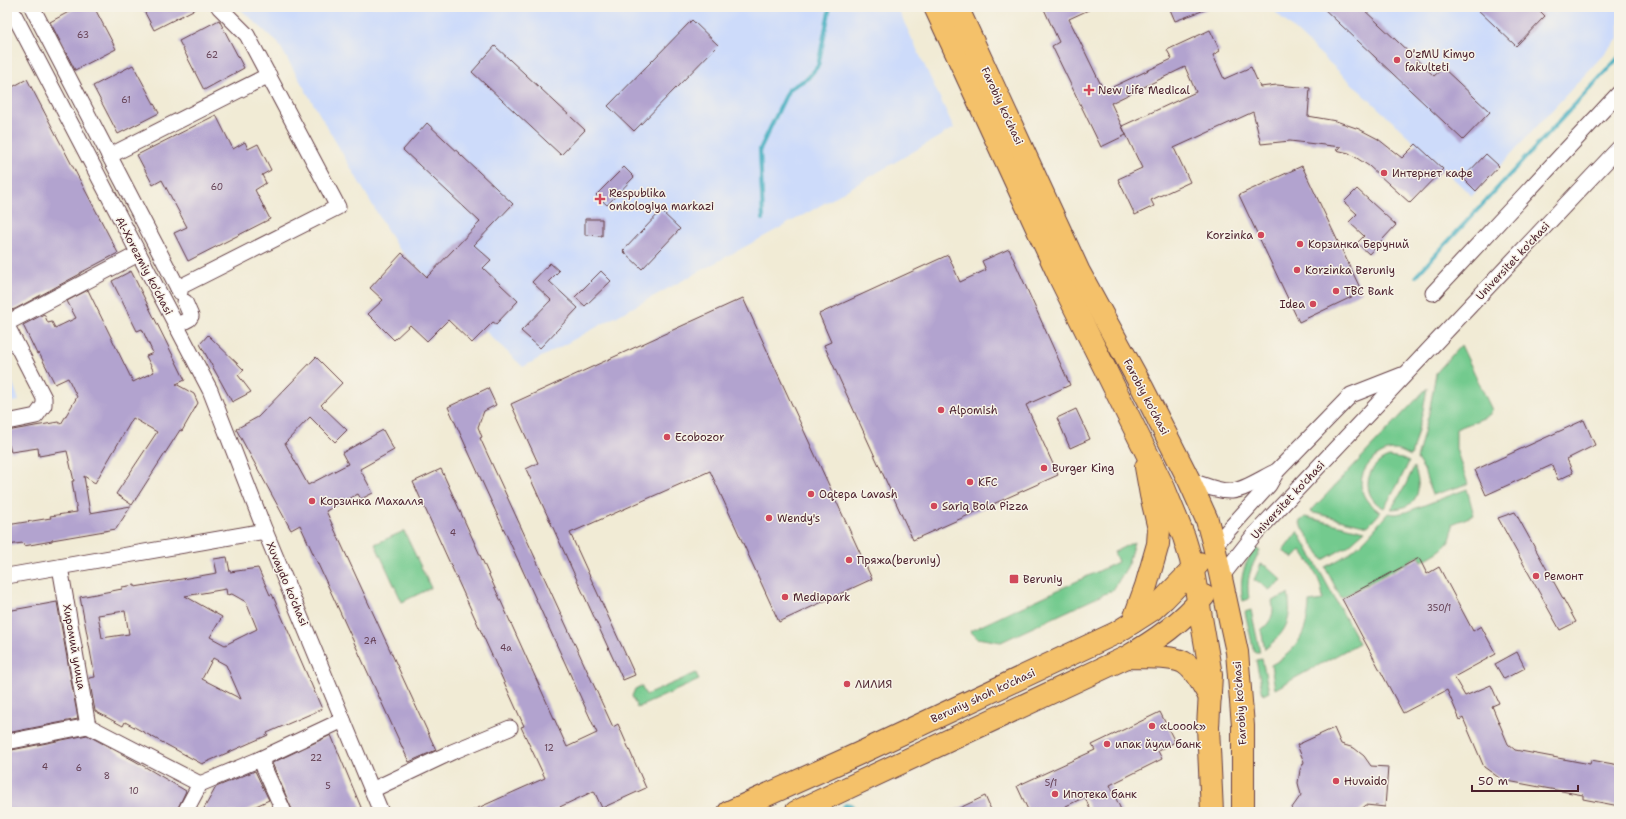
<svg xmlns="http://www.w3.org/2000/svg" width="1626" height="819" viewBox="0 0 1626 819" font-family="'Shantell Sans',sans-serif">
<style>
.built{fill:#cddbfa}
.green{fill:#73ca8e;stroke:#5e745c}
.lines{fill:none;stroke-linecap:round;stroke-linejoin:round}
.stream{stroke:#40adbf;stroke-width:4}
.canal{stroke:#40adbf;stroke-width:15}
.building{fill:#b2a3cf;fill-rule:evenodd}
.street-casing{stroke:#633e44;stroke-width:17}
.primary-casing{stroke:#633e44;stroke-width:24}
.street{stroke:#fff;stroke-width:15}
.primary{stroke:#f4c16a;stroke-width:22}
.poi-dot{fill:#d1495b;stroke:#f7f3e8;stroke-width:1.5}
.labels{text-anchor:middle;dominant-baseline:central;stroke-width:3;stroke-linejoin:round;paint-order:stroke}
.number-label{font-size:9px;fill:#644054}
.poi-label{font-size:11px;fill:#4a1f2b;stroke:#f7f3e8;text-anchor:start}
.street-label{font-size:11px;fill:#4a1f2b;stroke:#f7f3e8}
</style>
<rect width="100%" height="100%" fill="#f7f3e8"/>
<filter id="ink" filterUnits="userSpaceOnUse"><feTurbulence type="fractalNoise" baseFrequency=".025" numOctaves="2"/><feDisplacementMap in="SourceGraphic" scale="8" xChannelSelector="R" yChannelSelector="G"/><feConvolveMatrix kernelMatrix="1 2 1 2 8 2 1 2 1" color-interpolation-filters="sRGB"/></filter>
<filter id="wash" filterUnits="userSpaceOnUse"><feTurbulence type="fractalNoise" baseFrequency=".012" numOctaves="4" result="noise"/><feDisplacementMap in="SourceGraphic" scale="16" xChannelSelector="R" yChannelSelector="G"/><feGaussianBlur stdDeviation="0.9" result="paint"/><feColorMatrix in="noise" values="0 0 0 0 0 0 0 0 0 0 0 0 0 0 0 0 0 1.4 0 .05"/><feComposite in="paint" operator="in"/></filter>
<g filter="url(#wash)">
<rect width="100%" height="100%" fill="#f1ebd5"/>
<!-- built -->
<g class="built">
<polygon points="238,7 897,7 954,128 809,212 523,367 397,247 278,43"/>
<polygon points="1270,7 1619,7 1619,38 1472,196"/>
<polygon points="7,365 19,401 7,403"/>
</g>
<!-- green -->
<g class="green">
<polygon points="1461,345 1492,410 1490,414 1486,417 1456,429 1456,449 1468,484 1432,495 1424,470 1417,459 1429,413 1436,373"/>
<path d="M1427 388 1423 411 1411 456C1406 454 1400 450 1394 450 1387 450 1379 454 1374 459 1354 476 1358 500 1381 512L1368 526 1310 512Z"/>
<path d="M1389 457 1402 459 1409 462 1398 484 1384 508C1360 497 1364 465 1389 457Z"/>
<path d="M1414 467C1423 488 1419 509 1391 509L1404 488Z"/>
<path d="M1467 489 1474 515 1452 524C1455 545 1438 552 1422 561L1419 556 1341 598 1325 567C1356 552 1366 539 1388 513L1396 514 1406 512Z"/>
<polygon points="1305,517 1365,531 1348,546 1323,560 1299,522"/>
<polygon points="404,531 431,588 402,602 375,544"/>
<path d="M1298 531 1359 643 1275 689 1271 665C1298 651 1308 631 1309 602L1323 600C1322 581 1312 565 1301 550L1294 558 1283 551Z"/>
<polygon points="1134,542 1127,567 1113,590 1001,642 977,638 970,631 1118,562 1114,552"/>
<path d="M1255 548 1260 551C1250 569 1246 579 1249 599L1243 601C1239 581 1243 564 1255 548Z"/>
<polygon points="1261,564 1268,567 1282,580 1269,590 1259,582 1254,580"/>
<path d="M1288 594C1293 621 1285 633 1265 649L1261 630C1271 622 1275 614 1272 601Z"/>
<polygon points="1251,610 1260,652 1254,652 1245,612"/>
<polygon points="1262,659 1269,692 1263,695 1256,660"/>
<polygon points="696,673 699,680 637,708 632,696 635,689 641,686 646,695"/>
</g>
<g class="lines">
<!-- stream -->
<g class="stream">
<polyline points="763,219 760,149 789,89 808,78 818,66 830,7"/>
<polyline points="1416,276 1619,57"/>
</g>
<!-- canal -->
<polyline class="canal" points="847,812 848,810"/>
</g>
<g id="blocks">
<!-- building -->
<g class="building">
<polygon points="78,7 94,7 116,49 75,70 50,22"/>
<polygon points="142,7 199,7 154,30"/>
<polygon points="1043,7 1095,7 1069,19 1104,91 1172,59 1167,50 1210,30 1220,51 1213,55 1224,79 1251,67 1260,87 1277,85 1310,88 1308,116 1336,121 1359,129 1378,139 1402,158 1416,144 1443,169 1410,203 1369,166 1349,153 1336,150 1341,147 1290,141 1261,144 1253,112 1174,148 1190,182 1151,200 1154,206 1135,215 1118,179 1142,168 1122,126 1196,92 1185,67 1111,103 1126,135 1101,147 1052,46 1059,42"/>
<polygon points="1169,7 1210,7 1210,8 1175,21"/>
<polygon points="1322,7 1361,7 1434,76 1443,68 1490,112 1463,140"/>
<polygon points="1475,7 1536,7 1545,16 1516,46"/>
<polygon points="219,20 244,68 204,90 179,41"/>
<polygon points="692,20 718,45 634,131 608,106"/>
<polygon points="495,46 585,130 561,155 472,72"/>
<polygon points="133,65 159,113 118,134 93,86"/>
<polygon points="27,79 118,253 80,273 80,274 15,309 7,311 7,90"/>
<polygon points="216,115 233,149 245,142 248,149 258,144 271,170 262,175 266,183 255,190 270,219 188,261 174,233 187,227 162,180 153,185 137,155"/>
<polygon points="427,123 513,204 474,245 491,260 483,268 518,301 496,324 493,322 472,343 448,320 427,341 410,325 394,340 368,314 383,300 370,288 402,253 427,277 480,222 403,150"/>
<polygon points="1486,154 1499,166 1476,191 1463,178"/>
<polygon points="1302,166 1362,292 1299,322 1239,195"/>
<polygon points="624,167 634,177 607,205 596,195"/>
<polygon points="1357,189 1396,225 1369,254 1357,243 1364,236 1349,222 1357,214 1344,202"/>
<polygon points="661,211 680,229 642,269 623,251"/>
<polygon points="585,219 602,219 602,236 585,235"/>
<polygon points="1009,249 1070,385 1026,405 1058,475 913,540 824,345 831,342 819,314 948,255 960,282 986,270 982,261"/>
<polygon points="550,263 559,271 549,281 578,308 540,348 521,331 551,300 532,282"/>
<polygon points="131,271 185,380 176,384 194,394 198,403 182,431 180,430 132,505 116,494 157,432 133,418 95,483 84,476 90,513 131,506 116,529 52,540 52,541 24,546 23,543 7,545 7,525 51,518 50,516 77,512 72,481 74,481 67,451 39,456 38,448 11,452 9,445 7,445 7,431 58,422 61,424 77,397 68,378 55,384 39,353 37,354 23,325 44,314 48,323 52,322 55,328 76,318 67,301 88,290 133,382 154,372 146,356 153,353 142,329 137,331 112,281"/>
<polygon points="601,271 611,281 585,306 575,297"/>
<polygon points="743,298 872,579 779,622 710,471 570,533 635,675 623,680 526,469 538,463 511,404"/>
<polygon points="208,335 244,370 238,375 251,392 232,402 200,344"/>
<polygon points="316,357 342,383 321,405 347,430 335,442 310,417 285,443 308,485 348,464 342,453 383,430 394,450 360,469 373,493 361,499 358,494 326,511 436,750 409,762 300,525 291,530 236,429 258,417"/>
<polygon points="488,388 496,405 484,411 478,427 482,437 480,438 613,727 618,724 646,788 602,808 594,791 549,812 469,812 545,778 521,727 524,726 413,482 441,469 567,747 597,733 448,407"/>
<polygon points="1076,409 1090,439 1070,448 1057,418"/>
<polygon points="1584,420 1595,445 1567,459 1573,473 1558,480 1552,465 1486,495 1475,470"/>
<polygon points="1515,512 1576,622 1560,630 1498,518"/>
<path d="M227 557 230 572 258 568 270 595 272 594 322 709 267 733 268 735 202 764 125 722 123 726 95 711 89 678 95 677 80 597 122 589V587L135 585V587L217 573 214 559ZM226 589 227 595 232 594 246 602 257 629 225 645 210 637 222 617 185 596ZM125 611 129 634 102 638 98 615ZM213 658 226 665 241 699 202 679Z"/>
<polygon points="1419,558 1427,574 1439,567 1473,631 1481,626 1496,654 1454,677 1465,696 1491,685 1499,703 1492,706 1508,744 1515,750 1590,764 1591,760 1619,765 1619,806 1583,799 1583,795 1502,780 1484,767 1463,718 1460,720 1447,690 1403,713 1342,599"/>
<polygon points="57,602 78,719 7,733 7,611"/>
<polygon points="1517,652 1525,668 1504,679 1495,664"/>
<polygon points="1160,712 1175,742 1158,751 1162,759 1110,785 1122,812 1091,812 1085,797 1066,806 1066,812 1029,812 1017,786 1095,750 1092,745"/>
<polygon points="1334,728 1341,744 1354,748 1364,756 1371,766 1388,767 1385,807 1366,805 1358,812 1289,812 1301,795 1298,783 1300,770 1304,762 1297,745"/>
<polygon points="87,735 135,761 186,791 176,812 7,812 7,751"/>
<polygon points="331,735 363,812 293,812 272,763"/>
<polygon points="255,771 269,800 243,812 202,812 216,787"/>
<polygon points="985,796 992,812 951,812"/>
</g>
</g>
</g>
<g filter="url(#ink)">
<use href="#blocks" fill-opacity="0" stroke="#633e44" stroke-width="1"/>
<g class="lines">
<!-- street casing -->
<g class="street-casing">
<g id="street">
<polyline points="10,7 210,390 265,531 381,812"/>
<polyline points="32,7 178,288"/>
<polyline points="109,156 269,75"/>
<polyline points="180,292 178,288 338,207 247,35 219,7"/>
<polyline points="1433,293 1619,93"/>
<polyline points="7,323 138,254"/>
<polyline points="7,326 44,398 44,405 36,416 7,422"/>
<polyline points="176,326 189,319 191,316 185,302"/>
<path d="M1189 480C1202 484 1218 492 1232 491 1245 490 1265 476 1277 471"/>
<polyline points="1214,546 1269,485 1277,471 1351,395 1402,375"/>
<polyline points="60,567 88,726"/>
<polyline points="7,576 265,531"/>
<polyline points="1221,577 1254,535 1619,148"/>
<polyline points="7,742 88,726 200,784"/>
<polyline points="260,759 284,812"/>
<polyline points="372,790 452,752 510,728"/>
<polyline points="185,812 200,784 260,759 343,720"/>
</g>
</g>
<!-- primary casing -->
<g class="primary-casing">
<g id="primary">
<polyline points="935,7 1060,278 1164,488 1184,537 1191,560 1211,675 1208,727 1212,812"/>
<polyline points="957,7 1079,272 1142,387 1189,480 1207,520 1214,546 1237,652 1243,726 1243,812"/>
<polyline points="1133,622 1146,586 1158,544 1159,529 1151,495 1146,467"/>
<path d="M1127 657C1143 658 1169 655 1183 662 1196 669 1203 686 1210 697"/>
<polyline points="729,812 858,754 1116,633 1152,610 1164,599 1199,563"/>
<path d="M796 812 1127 657C1156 640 1182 622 1204 596"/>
</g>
</g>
<!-- street -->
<use href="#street" class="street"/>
<!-- primary -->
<use href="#primary" class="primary"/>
</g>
</g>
<!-- markers -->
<g class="poi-dot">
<circle cx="1397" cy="60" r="4"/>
<path d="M1087 84h4v4h4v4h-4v4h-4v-4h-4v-4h4z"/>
<circle cx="1384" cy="173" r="4"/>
<path d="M598 193h4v4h4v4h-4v4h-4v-4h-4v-4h4z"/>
<circle cx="1261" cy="235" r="4"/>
<circle cx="1300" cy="244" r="4"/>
<circle cx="1297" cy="270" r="4"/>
<circle cx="1336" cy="291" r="4"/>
<circle cx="1313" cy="304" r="4"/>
<circle cx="941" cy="410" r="4"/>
<circle cx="667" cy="437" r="4"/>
<circle cx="1044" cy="468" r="4"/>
<circle cx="970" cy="482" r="4"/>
<circle cx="811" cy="494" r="4"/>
<circle cx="312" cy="501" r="4"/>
<circle cx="934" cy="506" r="4"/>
<circle cx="769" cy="518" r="4"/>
<circle cx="849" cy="560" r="4"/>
<circle cx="1536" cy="576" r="4"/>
<rect x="1009" y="574" width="10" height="10" rx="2"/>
<circle cx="785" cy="597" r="4"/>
<circle cx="847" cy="684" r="4"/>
<circle cx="1152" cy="726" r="4"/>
<circle cx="1107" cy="744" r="4"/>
<circle cx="1336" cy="781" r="4"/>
<circle cx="1055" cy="794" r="4"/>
</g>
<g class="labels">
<!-- number labels -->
<g class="number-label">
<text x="83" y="35">63</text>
<text x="212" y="55">62</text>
<text x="126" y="100">61</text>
<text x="217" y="187">60</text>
<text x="453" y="533">4</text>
<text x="1439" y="608">350/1</text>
<text x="370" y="641">2А</text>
<text x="506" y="648">4а</text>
<text x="549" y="748">12</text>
<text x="316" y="758">22</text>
<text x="45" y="767">4</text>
<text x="79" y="768">6</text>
<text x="107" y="776">8</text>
<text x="1051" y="783">5/1</text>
<text x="328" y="786">5</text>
<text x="134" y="791">10</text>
</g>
<!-- poi labels -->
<g class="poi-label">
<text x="1405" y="54">O'zMU Kimyo<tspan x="1405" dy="13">fakulteti</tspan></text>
<text x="1098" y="90">New Life Medical</text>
<text x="1392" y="173">Интернет кафе</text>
<text x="609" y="193">Respublika<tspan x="609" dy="13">onkologiya markazi</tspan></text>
<text x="1253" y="235" text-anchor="end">Korzinka</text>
<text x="1308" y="244">Корзинка Беруний</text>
<text x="1305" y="270">Korzinka Beruniy</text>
<text x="1344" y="291">TBC Bank</text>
<text x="1305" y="304" text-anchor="end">Idea</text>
<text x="949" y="410">Alpomish</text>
<text x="675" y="437">Ecobozor</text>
<text x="1052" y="468">Burger King</text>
<text x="978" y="482">KFC</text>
<text x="819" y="494">Oqtepa Lavash</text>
<text x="320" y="501">Корзинка Махалля</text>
<text x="942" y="506">Sariq Bola Pizza</text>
<text x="777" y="518">Wendy's</text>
<text x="857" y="560">Пряжа(beruniy)</text>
<text x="1544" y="576">Ремонт</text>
<text x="1023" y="579">Beruniy</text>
<text x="793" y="597">Mediapark</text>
<text x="855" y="684">ЛИЛИЯ</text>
<text x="1160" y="726">«Loook»</text>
<text x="1115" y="744">ипак йули банк</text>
<text x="1344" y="781">Huvaido</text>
<text x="1063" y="794">Ипотека банк</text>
</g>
<!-- street labels -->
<g class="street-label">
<text transform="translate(1002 106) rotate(65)">Farobiy ko'chasi</text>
<text transform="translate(1513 261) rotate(-47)">Universitet ko'chasi</text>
<text transform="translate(144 266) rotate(62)">Al-Xorezmiy ko'chasi</text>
<text transform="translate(1146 397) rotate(62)">Farobiy ko'chasi</text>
<text transform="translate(1288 500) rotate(-47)">Universitet ko'chasi</text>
<text transform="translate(287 584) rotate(67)">Xuvaydo ko'chasi</text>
<text transform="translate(74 647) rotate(80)">Хиромий улица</text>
<text transform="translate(983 696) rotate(-25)">Beruniy shoh ko'chasi</text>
<text transform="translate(1240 703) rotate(-94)">Farobiy ko'chasi</text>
</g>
</g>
<!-- margin -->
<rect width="1626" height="819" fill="none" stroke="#f7f3e8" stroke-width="24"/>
<!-- scale -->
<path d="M1472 785v6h106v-6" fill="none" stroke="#4a1f2b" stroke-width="2"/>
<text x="1478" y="785" font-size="12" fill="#4a1f2b" stroke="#f7f3e8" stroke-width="3" paint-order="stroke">50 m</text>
</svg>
